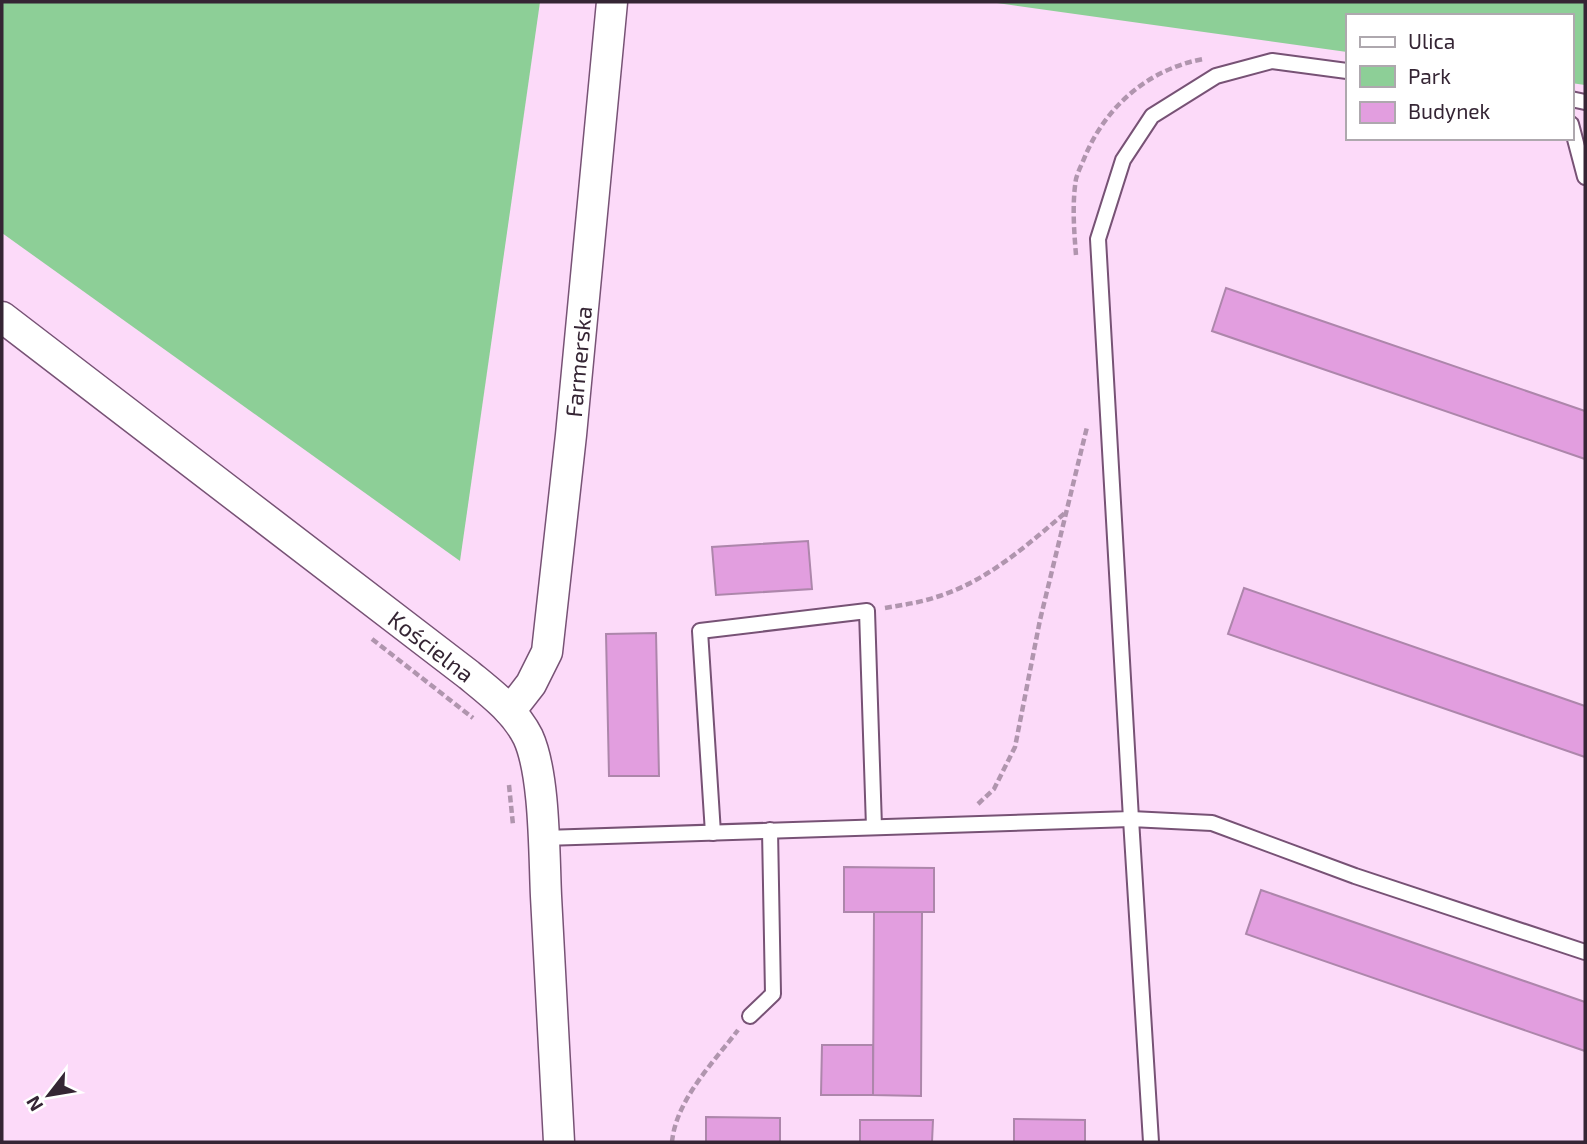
<svg xmlns="http://www.w3.org/2000/svg" width="1587" height="1144" viewBox="0 0 1587 1144" font-family="'Exo 2',sans-serif">
<style>
.green{fill:#8dcf97}
.building{fill:#e29edf;stroke:#ad86ab;stroke-width:2}
.lines{fill:none;stroke-linecap:round;stroke-linejoin:round}
.service-casing{stroke:#775275;stroke-width:18}
.minor-casing{stroke:#775275;stroke-width:33}
.path{stroke:#b095ae;stroke-width:4.5;stroke-dasharray:7 3.5;stroke-linecap:butt}
.service{stroke:#fff;stroke-width:14}
.minor{stroke:#fff;stroke-width:30}
.labels{text-anchor:middle;dominant-baseline:central;stroke-width:6;stroke-linejoin:round;paint-order:stroke}
.street-label{font-size:23px;fill:#352534;stroke:#fff}
</style>
<rect width="100%" height="100%" fill="#fcdaf9"/>
<!-- green -->
<g class="green">
<polygon points="2,2 540,2 460,561 2,233"/>
<polygon points="990,2 1585,2 1585,85 1571,83 1571,16 1347,16 1347,52"/>
</g>
<!-- building -->
<g class="building">
<polygon points="1226,288 1585,411 1585,459 1212,331"/>
<polygon points="808,541 812,589 716,595 712,547"/>
<polygon points="1244,588 1585,706 1585,757 1228,634"/>
<polygon points="656,633 659,776 609,776 606,634"/>
<polygon points="844,867 934,868 934,912 844,912"/>
<polygon points="1261,890 1585,1002 1585,1051 1246,934"/>
<polygon points="874,912 922,912 921,1096 873,1095"/>
<polygon points="822,1045 873,1045 873,1095 821,1095"/>
<polygon points="706,1117 780,1118 780,1142 706,1142"/>
<polygon points="1014,1119 1085,1120 1085,1142 1014,1142"/>
<polygon points="860,1120 933,1120 932,1142 860,1142"/>
</g>
<g class="lines">
<!-- service casing -->
<g class="service-casing">
<g id="service">
<polyline points="1571,99 1585,102"/>
<polyline points="1571,124 1585,177"/>
<polyline points="713,833 700,631 867,611 874,827"/>
<polyline points="544,838 1131,819 1098,239 1123,160 1152,116 1216,76 1272,61 1347,71"/>
<polyline points="750,1016 773,994 770,830"/>
<polyline points="1151,1142 1131,819 1212,823 1355,876 1585,952"/>
</g>
</g>
<!-- minor casing -->
<g class="minor-casing">
<g id="minor">
<path id="s1" d="M2 317 469 675C491 693 515 711 528 737 545 774 544 853 546 896 550 978 555 1060 559 1142"/>
<path id="s2" d="M510 711 531 684 547 652 571 435 612 2"/>
</g>
</g>
<!-- path -->
<g class="path">
<path d="M1076 255C1074 231 1072 203 1076 179 1078 171 1083 162 1086 154 1108 104 1150 69 1203 59"/>
<path d="M885 608C901 605 918 603 933 598 985 583 1025 547 1065 513"/>
<polyline points="372,639 473,718"/>
<polyline points="509,785 513,825"/>
<polyline points="978,804 994,789 1015,747 1040,620 1087,427"/>
<path d="M672 1142C676 1100 713 1063 738 1030"/>
</g>
<!-- service -->
<use href="#service" class="service"/>
<!-- minor -->
<use href="#minor" class="minor"/>
</g>
<g class="labels">
<!-- street labels -->
<g class="street-label">
<text stroke="none"><textPath href="#s2" startOffset="362">Farmerska</textPath></text>
<text stroke="none"><textPath href="#s1" startOffset="541">Kościelna</textPath></text>
</g>
</g>
<!-- border -->
<rect width="1587" height="1144" fill="none" stroke="#352534" stroke-width="7"/>
<!-- legend -->
<rect x="1346" y="14" width="228" height="126" fill="#ffffff" stroke="#aea8ae" stroke-width="2"/>
<rect x="1360" y="37" width="35" height="10" fill="#ffffff" stroke="#aea8ae" stroke-width="2"/>
<text x="1408" y="49" font-size="21" fill="#352534">Ulica</text>
<rect x="1360" y="66" width="35" height="21" fill="#8dcf97" stroke="#aea8ae" stroke-width="2"/>
<text x="1408" y="84" font-size="21" fill="#352534">Park</text>
<rect x="1360" y="102" width="35" height="21" fill="#e29edf" stroke="#aea8ae" stroke-width="2"/>
<text x="1408" y="119" font-size="21" fill="#352534">Budynek</text>
<!-- north arrow -->
<g transform="translate(49 1095) rotate(239)" stroke="#ffffff" stroke-width="5" paint-order="stroke">
<path d="M0-5L12 26L0 18L-12 26Z" fill="#352534"/>
<text y="-10" font-size="19" font-weight="bold" text-anchor="middle" fill="#352534">N</text>
</g>
</svg>
